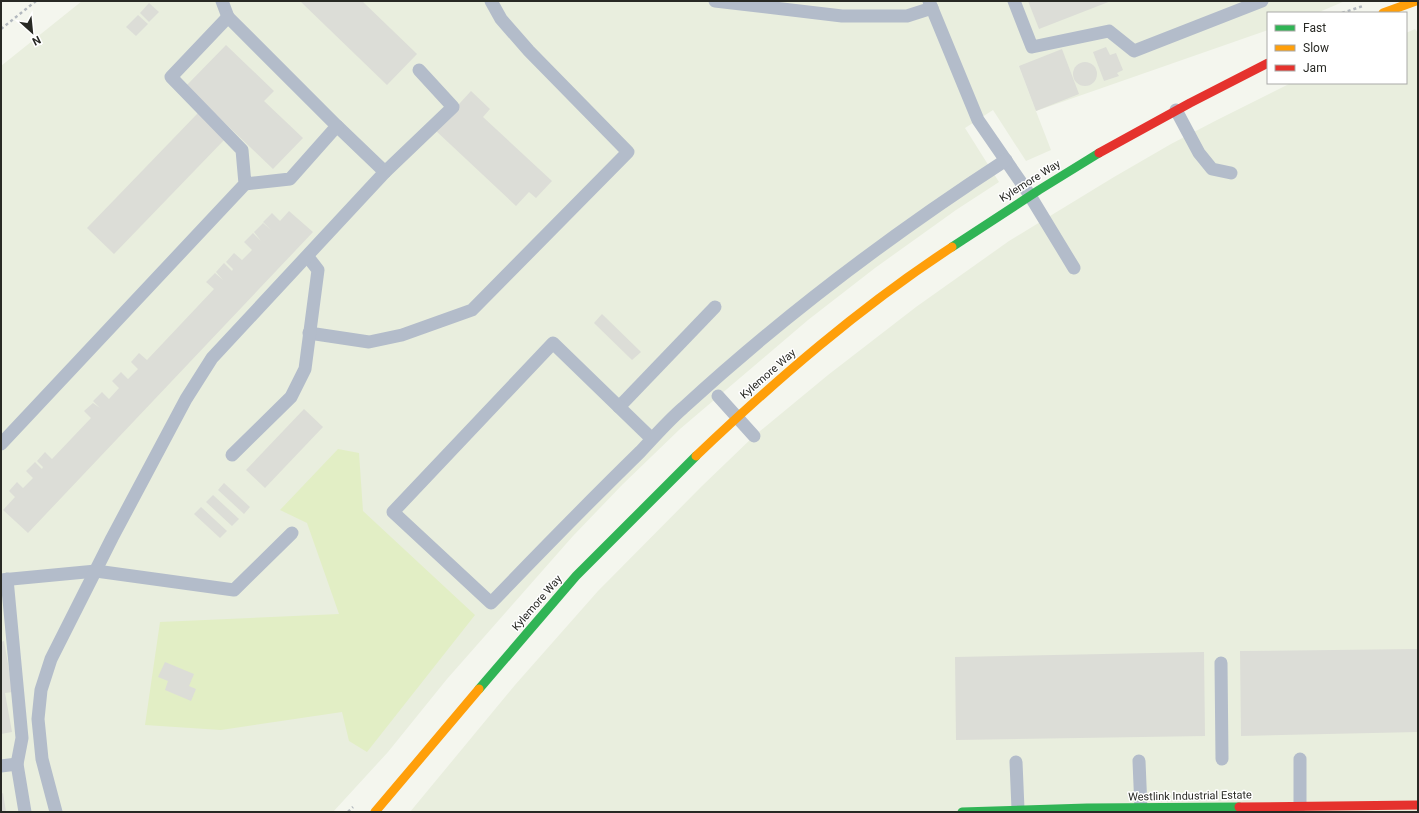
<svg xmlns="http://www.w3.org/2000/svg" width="1419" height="813" viewBox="0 0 1419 813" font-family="Roboto,sans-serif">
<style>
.built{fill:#e9eede}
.green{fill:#e2eec5}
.building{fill:#dcddd7}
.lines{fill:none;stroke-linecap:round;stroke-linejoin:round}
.path{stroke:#b2b8be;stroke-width:2.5;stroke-dasharray:3 3;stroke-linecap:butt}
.lane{stroke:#b3bcca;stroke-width:13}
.fast{stroke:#30b455;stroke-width:9}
.slow{stroke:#ff9f0a;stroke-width:9}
.jam{stroke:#e5322d;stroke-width:9}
.labels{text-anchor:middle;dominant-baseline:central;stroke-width:3;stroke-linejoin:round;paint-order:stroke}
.street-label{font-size:11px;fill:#282924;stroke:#fff}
</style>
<rect width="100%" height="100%" fill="#f4f6ee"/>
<!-- built -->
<g class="built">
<polygon points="82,1 1345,1 1317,13 1268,13 1268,30 1036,111 995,5 1051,150 1026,161 993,110 965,128 999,182 956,210 875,268 808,320 680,429 623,484 573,536 447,679 388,752 333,812 1,812 1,66"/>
<polygon points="1415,29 1418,33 1418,812 410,812 515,685 598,591 702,486 754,436 828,375 916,307 1009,241 1114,177 1171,144 1217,120 1291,83 1406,83 1406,33"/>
</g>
<!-- green -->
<polygon class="green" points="338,449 359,453 363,511 475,615 367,752 349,741 342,712 221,730 145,725 160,622 339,614 307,523 280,510"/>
<!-- building -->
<g class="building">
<polygon points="300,1 362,1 417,54 387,85"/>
<polygon points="1028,1 1111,1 1039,29"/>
<polygon points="149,3 159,12 149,22 140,13"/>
<polygon points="138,15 148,24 136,36 126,27"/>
<polygon points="226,45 274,91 264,101 303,138 273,169 186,86"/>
<polygon points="1106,47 1110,55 1116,53 1123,70 1117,73 1119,76 1104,81 1093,52"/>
<polygon points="1062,49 1079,94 1036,111 1019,66"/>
<circle cx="1085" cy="74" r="12"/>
<polygon points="471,91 490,109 483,117 552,181 536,198 529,192 516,206 435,130"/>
<polygon points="198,113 225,139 114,254 87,228"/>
<polygon points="289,211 313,232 28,533 3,510 15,497 9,491 17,482 23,488 33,478 26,471 35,462 42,469 43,467 37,461 45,452 52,459 91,418 84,411 93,403 100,408 93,401 102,392 109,399 119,388 112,381 121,372 128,379 138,369 131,362 139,353 147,360 214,289 206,282 215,273 223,280 216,272 224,263 232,271 233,269 226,262 234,253 242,260 252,250 244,242 253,233 261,241 254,232 263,223 271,230 263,222 272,213 280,221"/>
<polygon points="602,314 641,352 632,360 594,323"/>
<polygon points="304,409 323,427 265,488 246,470"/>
<polygon points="224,483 250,507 244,514 218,490"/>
<polygon points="213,495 239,519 232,526 206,502"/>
<polygon points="201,507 227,531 220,538 194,514"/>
<polygon points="4,641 13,692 5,693 12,732 1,734 1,642"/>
<polygon points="1418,649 1418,732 1241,736 1240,651"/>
<polygon points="1204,652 1205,736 956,740 955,657"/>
<polygon points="165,662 194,674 189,686 196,689 191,701 165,690 168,681 158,677"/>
<polygon points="3,793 6,812 1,812 1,794"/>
</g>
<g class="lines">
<!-- path -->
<g class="path">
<polyline points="1342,13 1363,6"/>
<polyline points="1,29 36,1"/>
<polyline points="348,812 353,807"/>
</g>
<!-- lane -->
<g class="lane">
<polyline points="222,1 228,17"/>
<polyline points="715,1 842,16 907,16 932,8"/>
<polyline points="929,1 978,120 1029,194 1074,268"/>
<polyline points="1014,1 1032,47 1109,31 1134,51 1262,1"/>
<polyline points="1176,110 1199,153 1212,169 1231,173"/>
<polyline points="337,126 385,172 453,107 419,70"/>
<polyline points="309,333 369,342 402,335 472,310 628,152 529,51 501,19 491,1"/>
<polyline points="718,396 754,436"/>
<polyline points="619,407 715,307"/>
<path d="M652 439 553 343 393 512 491 603C540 552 590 501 640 452 654 437 668 421 683 408 783 316 892 234 1006 160"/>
<polyline points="1,444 245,184 290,179 337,126 228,17 171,77 242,150 245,184"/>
<polyline points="232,455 291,397 305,369 318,270 308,257"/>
<polyline points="7,579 22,738 17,764 25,812"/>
<polyline points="1,580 96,571 234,590 292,533"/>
<polyline points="1221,663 1222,759"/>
<polyline points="1300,759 1300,806"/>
<polyline points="1139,761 1141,809"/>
<polyline points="1016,762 1018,809"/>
<polyline points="1,766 17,764"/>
<polyline points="56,812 42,759 38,719 41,690 51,659 112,538 186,399 212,358 385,172"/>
</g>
<!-- fast -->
<g class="fast">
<polyline points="952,247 1039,190 1099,153"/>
<polyline points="479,689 576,576 696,456"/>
<polyline points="962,812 1087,808 1239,807"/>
</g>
<!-- slow -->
<g class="slow">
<polyline points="1383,13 1416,1"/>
<path d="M696 456C776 380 860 307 952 247"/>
<polyline points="375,812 479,689"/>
</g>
<!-- jam -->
<g class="jam">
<polyline points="1099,153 1190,103 1268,63"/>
<polyline points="1239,807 1418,805"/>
</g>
</g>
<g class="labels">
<!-- street labels -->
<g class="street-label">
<text transform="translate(1030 181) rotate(-32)">Kylemore Way</text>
<text transform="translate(768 374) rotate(-41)">Kylemore Way</text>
<text transform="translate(537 603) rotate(-49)">Kylemore Way</text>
<text transform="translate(1190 796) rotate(-1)">Westlink Industrial Estate</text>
</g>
</g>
<!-- border -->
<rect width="1419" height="813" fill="none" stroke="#282924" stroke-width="4"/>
<!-- legend -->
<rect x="1267" y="12" width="140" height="72" fill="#ffffff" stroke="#a9a9a7"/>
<rect x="1275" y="25" width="20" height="6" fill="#30b455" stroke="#a9a9a7"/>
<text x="1303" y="32" font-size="12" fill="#282924">Fast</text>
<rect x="1275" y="45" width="20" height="6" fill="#ff9f0a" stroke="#a9a9a7"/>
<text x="1303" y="52" font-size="12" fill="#282924">Slow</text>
<rect x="1275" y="65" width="20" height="6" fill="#e5322d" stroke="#a9a9a7"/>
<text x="1303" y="72" font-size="12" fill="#282924">Jam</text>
<!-- north arrow -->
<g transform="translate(32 32) rotate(153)" stroke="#ffffff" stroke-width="3" paint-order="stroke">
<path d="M0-3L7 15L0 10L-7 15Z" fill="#282924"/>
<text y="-6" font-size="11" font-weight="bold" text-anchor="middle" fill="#282924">N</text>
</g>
</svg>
